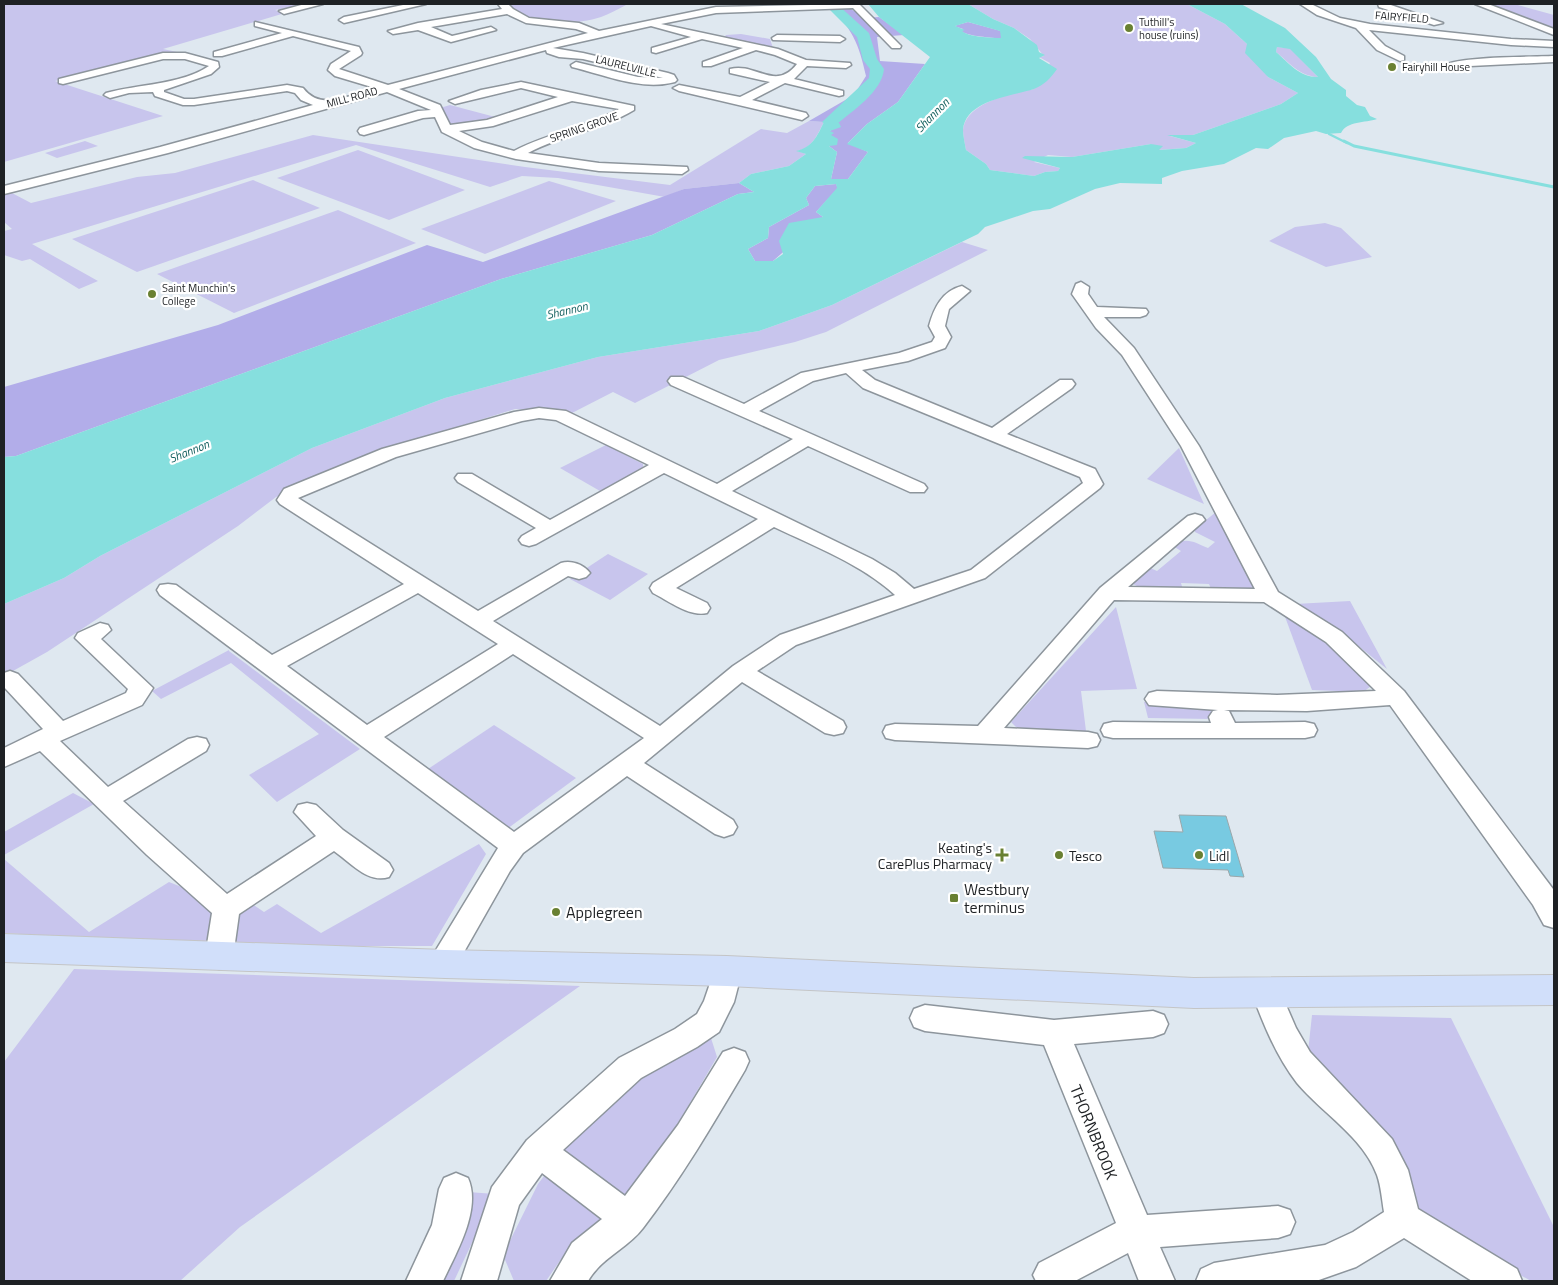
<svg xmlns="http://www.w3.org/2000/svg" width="1558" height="1285" viewBox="0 0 1558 1285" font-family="'Titillium Web',sans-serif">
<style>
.green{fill:#c8c5ed}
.forest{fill:#b2ade9}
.water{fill:#86dfde;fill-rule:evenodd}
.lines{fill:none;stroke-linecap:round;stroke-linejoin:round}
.stream-far1{stroke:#86dfde;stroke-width:2.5}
.stream{stroke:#86dfde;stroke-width:3}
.river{fill:#86dfde;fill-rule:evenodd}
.building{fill:#78cae1;stroke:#9ba7aa}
.minor-casing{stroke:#8d959c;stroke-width:3}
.major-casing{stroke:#c4c5c6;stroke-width:2}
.minor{fill:#fff;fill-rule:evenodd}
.major{fill:#d1dffa;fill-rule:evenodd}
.poi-dot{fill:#698032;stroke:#fff;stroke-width:2}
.labels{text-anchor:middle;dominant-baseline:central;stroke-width:4.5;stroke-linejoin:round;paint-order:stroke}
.far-street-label{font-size:11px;fill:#1e2124;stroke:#fff}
.far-poi-label{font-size:11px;fill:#1e2124;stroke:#fff;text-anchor:start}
.far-water-label{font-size:12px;font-style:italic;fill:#14605f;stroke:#fff}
.poi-label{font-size:14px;fill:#1e2124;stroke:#fff;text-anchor:start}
.near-poi-label{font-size:16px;fill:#1e2124;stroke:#fff;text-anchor:start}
.near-street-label{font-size:16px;fill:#1e2124;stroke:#fff}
</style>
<rect width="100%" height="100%" fill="#dfe8f0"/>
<!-- green -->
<g class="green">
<polygon points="4,4 308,4 275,10 285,13 163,49 177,52 55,81 163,116 4,162"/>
<path d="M508 4H623L626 5C618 9 609 14 601 17 576 25 524 29 508 4Z"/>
<path d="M968 4H1187L1225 24 1247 44 1268 77 1298 93 1281 104 1193 135 1170 136 1196 143 1186 148 1158 150 1151 144 1072 157 1048 155 1034 162 1060 168 1058 171 1045 172 1034 176 990 170 986 164 966 150C965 144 963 136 963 130 966 102 1013 93 1034 89L1050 63 1039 57 1044 56 1030 39 1014 28 993 19Z"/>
<polygon points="1483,4 1514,4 1554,15 1554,30 1521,15"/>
<polygon points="741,34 770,39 773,48 724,38 726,35"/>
<path d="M1277 47 1290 48 1318 77C1299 76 1290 63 1276 52Z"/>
<polygon points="450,105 499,118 450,126 440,108"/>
<path d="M809 121 824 122C817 135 813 147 798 151L806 154 789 166 751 174 739 183 684 189 665 197 558 178 522 176 490 187 356 145 32 244 98 281 79 289 30 259 22 261 4 255V231L12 229 4 222V194L10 192 31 203 137 177 175 173 313 135 525 167 670 185 761 129 787 133Z"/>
<polygon points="85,141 98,146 57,158 45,153"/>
<polygon points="358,150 465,190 389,220 277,178"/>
<polygon points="253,180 320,208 137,272 72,239"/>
<polygon points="549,181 616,201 485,254 421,229"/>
<polygon points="338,210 416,243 234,313 157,274"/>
<polygon points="1325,223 1341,228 1372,257 1326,267 1269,241 1295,227"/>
<polygon points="962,242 988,250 826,332 795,342 719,360 635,403 613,392 572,413 515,409 390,448 335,470 276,497 238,526 47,652 4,676 4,604 64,578 100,556 312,448 445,398 598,357 759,331 832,305"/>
<polygon points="606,445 643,464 643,468 600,491 560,468"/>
<polygon points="1179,448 1204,504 1147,479"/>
<path d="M1216 512 1256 592 1212 591 1209 584 1181 583 1183 590 1143 589 1133 584V579L1148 567 1157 571 1181 551 1173 546C1186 536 1194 542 1208 548L1215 542 1195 532V529Z"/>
<polygon points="608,554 648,574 610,600 570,579"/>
<polygon points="1350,601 1387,669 1336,628 1314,620 1295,604"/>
<polygon points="1116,607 1137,689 1081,691 1086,731 1020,731 1011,722"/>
<polygon points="1284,614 1316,631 1374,684 1363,692 1312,690"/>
<polygon points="229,650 229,651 360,749 277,802 249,775 319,734 231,663 161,699 152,691"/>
<polygon points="1144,702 1201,704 1208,707 1214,715 1211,719 1148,718"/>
<polygon points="494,725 576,778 507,829 425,771"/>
<polygon points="73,793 94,804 4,855 4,832"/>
<polygon points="479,844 486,854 432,946 232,946 4,933 4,859 89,932 169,882 232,907 246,900 264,912 277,904 321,933"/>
<polygon points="74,969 580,986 240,1227 180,1281 4,1281 4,1062"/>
<polygon points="1312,1015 1451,1018 1554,1227 1554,1281 1531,1281 1414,1216 1307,1061"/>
<polygon points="711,1038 717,1057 647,1176 566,1252 546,1281 514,1281 503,1255 538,1184 570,1142 628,1085 698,1040"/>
<polygon points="468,1192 495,1194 454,1281 438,1281"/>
</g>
<!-- forest -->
<g class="forest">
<path d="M827 5C843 5 851 7 863 18L879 17 904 35 877 37 880 61 925 64 898 102 867 124 848 143 868 152 848 179H831L837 152 829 146 830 131 839 123 809 121 854 95 866 76C859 44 852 27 827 5Z"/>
<path d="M968 22 1001 31 1002 39C991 37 969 37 961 31L963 29 954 26Z"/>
<polygon points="739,183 754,192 738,194 652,235 501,279 16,456 4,457 4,387 218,325 427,245 483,262 684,189"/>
<polygon points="836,184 838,188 816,212 823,217 773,261 755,261 748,249 768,238 769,227 809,205 806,198 815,186"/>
</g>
<!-- water -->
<path class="water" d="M868 4H968L993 19 1014 28 1037 45 1039 52 1045 55 1039 58 1057 69C1051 78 1044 85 1034 89 1012 96 965 100 963 130 963 136 965 144 966 150L986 164 990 170 1034 176 1045 172 1058 171 1060 168 1022 158 1025 156 1072 157 1151 144 1163 146 1159 150 1186 148 1196 143 1167 135H1193L1281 104 1298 93 1268 77 1245 53 1247 44 1225 24 1187 4H1241L1285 28 1316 57 1331 79 1346 90V96L1357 105 1365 107 1370 116 1377 119C1365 123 1347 121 1341 133L1326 134 1316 131 1284 138 1268 149 1256 148 1224 164 1182 171 1162 178V184L1120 183 1095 189 1050 209 1033 211 985 227 978 234 832 305 759 331 598 357 445 398 312 448 100 556 64 578 4 604V457L16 456 501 279 652 235 738 194 754 192 739 183 751 174 789 166 806 154 796 151C813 147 817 136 824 122L839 123 841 127 830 131 834 133 831 135 838 139 837 145 829 146 837 152 831 179H848L868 152 847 144 867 124 898 102 930 57 879 17ZM968 22 1000 31 1001 38C991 38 968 37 962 31L965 30 955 26ZM1277 47 1290 49 1318 77C1299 77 1289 63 1276 52ZM836 184 837 188 816 212 823 217 789 223 779 241 783 254 773 261H755L748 249 768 238 769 227 809 205 806 198 815 186Z"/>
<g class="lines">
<!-- stream-far1 -->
<polyline class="stream-far1" points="1329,134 1347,143"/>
<!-- stream -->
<polyline class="stream" points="1344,141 1354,146 1554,187"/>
<!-- river -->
<path class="river" d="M824 4H837L869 33 877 59 884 69C882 92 852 111 836 125L830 127 822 122 869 78 870 69 863 60 857 37Z"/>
</g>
<!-- building -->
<polygon class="building" points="1179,815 1226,816 1244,877 1230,876 1228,870 1163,868 1154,831 1183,832"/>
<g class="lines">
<!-- minor casing -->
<g class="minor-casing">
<g id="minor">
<polygon points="305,4 323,4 284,14 279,11"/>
<polygon points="408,4 426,4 344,23 339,20 344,17"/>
<path d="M498 4H508L513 9 529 18 579 23 599 31 716 7 859 4 901 46 900 48H892L853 8 716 13 661 24 778 49 806 60 850 63 851 65 846 68 807 66 794 79 843 91V95L839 96 785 83 752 100 806 113 808 116 802 120 679 91 673 88 679 85 740 97 770 82 730 73V69C756 62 775 92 797 64L775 55 756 50 711 66H703V62L743 48 702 39 656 53 652 52V48L691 37 651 26 553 48 583 53 668 73 674 75 677 80 675 82C641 91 605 75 572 67L571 65 576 62 638 77 663 78 583 59 559 57 547 53 546 50 399 89 440 105 450 125 487 120 558 97 521 88 455 104 449 101 481 90 521 82 634 106V110C601 130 562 135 528 153L599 163 687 167 688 170 682 174 599 171 516 159 474 148 442 132 435 117 423 118 364 135 360 134 358 131 360 128 418 111 431 110 387 92 168 153 4 194V186L160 147 313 105 301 100 295 93 287 91 194 105H183L155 96 153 92 129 93 110 98 104 95 106 93C138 84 181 85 209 66L185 59H163L63 84 59 83V79L163 53H185L218 62 219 67 211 74 164 90V92L184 99H194L287 85 303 88C321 112 350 95 375 88L335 76 328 70 331 64 351 51 293 36 222 56H214V52L282 33 255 26V22L359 47 362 53 361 55 339 69 388 85 588 33 576 29 526 23 507 14 431 27 452 36 491 27 496 30 451 42 418 30 393 34 388 31 418 23 502 9ZM572 101 619 109C586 128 548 133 514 151L482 142 459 131 493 126Z"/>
<polygon points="1300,4 1311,4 1340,18 1370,24 1511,39 1554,41 1554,47 1511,45 1369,30 1385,46 1404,56 1404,60 1400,61 1377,50 1356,28 1317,15"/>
<polygon points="1378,4 1388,4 1443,23 1434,25 1379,7"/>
<polygon points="1475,4 1488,4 1554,29 1554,35"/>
<polygon points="777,35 840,36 845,39 840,42 773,40 772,38"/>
<path d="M1554 56V62L1470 66 1446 70 1441 67C1452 56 1534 57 1554 56Z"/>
<polygon points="1081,282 1089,287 1088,294 1097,307 1146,309 1148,312 1146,315 1140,317 1104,317 1134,348 1199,446 1278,592 1342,632 1404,691 1553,889 1554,928 1544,925 1533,905 1390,705 1307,711 1224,710 1229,711 1235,723 1305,722 1314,724 1317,730 1314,736 1305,738 1113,738 1104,736 1101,730 1104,724 1113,722 1211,723 1209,717 1213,711 1218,710 1149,705 1145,699 1149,693 1157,691 1277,695 1376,691 1326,642 1264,602 1114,600 1004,728 1088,732 1097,734 1100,740 1097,746 1088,748 895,740 886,738 883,732 886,726 895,724 978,726 1100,588 1188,516 1195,514 1202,516 1205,520 1128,587 1255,589 1181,446 1122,355 1096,328 1072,294 1076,284"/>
<path d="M962 286 970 291 949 309 945 326 951 337 945 348 908 361 862 370 875 380 992 428 1060 380H1072L1075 384 1072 388 1007 434 1095 469 1103 484 1100 488 985 578 796 645 757 671 843 721 846 727 843 733 834 735 825 733 742 682 644 763 733 820 737 827 733 834 724 837 715 834 627 776 523 853 510 871 464 952 455 972 445 976 435 972 431 964 436 950 498 848 160 595 157 590 160 585 168 584 176 585 272 655 404 584 280 504 277 500 284 489 382 449 514 412 539 408 566 411 717 484 793 439 671 385 668 381 671 377H683L744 404 801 373 899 353 932 342 935 337 929 326C934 308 942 291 962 286ZM846 373 863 388 1080 477 1083 483 971 570 914 589 895 573 872 559 732 491 808 446 910 492H924L927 488 924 484 759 411 813 381ZM539 418 556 420 649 465 550 520 472 474H458L455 478 458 482 536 528 522 536 519 540 522 544 529 546 536 544 664 473 758 519 653 583 650 588 653 593C669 601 689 617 707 613L710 608 707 603 676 588 774 527C816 547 861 564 895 595L780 635 733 666 660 726 493 621 568 576 579 579 586 577 590 573C583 564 571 560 561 563L478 611 298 498 396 457 522 421ZM418 593 498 644 367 725 287 666ZM513 654 644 738 514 832 384 737Z"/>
<path d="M100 623 108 625 111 630 101 639 153 688 142 705 60 741 108 787 188 739 197 737 206 739 209 745 206 751 123 801 227 894 316 836 294 812 298 805 307 803 316 805 343 830 389 863 393 870 389 877C368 884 350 862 334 851L239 914 233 957 229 965 219 969 209 965 205 957 212 913 147 855 40 751 4 767V748L43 729 4 687V673L10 671 18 674 63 721 126 693 128 689 75 638 78 633Z"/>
<path d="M727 959 737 963 742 971 734 1002 719 1032 697 1047 641 1078 563 1150 625 1196 678 1125 723 1052 734 1048 745 1052 749 1061 745 1070C713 1124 681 1179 643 1228 627 1249 602 1257 588 1281H550L572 1243 602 1219 542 1173 519 1205 497 1281H461L492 1187 527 1140 619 1058 675 1029 697 1014 704 1001 717 963Z"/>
<path d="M1266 979 1276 982 1296 1028 1310 1052 1392 1139 1408 1170 1418 1209 1517 1269 1522 1281H1472L1404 1238 1356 1267 1316 1281H1196L1201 1269 1214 1263 1325 1245 1353 1232 1384 1212C1382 1200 1381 1186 1377 1175 1363 1137 1322 1113 1297 1083 1276 1056 1263 1023 1251 991L1256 982Z"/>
<polygon points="925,1005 1054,1020 1153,1011 1164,1015 1168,1024 1164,1033 1153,1037 1074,1044 1147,1215 1278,1206 1290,1210 1295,1222 1290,1234 1278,1238 1160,1247 1175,1281 1139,1281 1128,1253 1075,1281 1036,1281 1033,1275 1039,1263 1116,1223 1044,1045 925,1031 914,1027 910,1018 914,1009"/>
<path d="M456 1173 468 1178C482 1209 456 1253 443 1281H406L432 1225 439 1189 444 1178Z"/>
</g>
</g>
<!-- major casing -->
<g class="major-casing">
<polygon id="major" points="4,934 445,950 727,956 1194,978 1554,975 1554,1005 1194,1008 727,986 445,978 4,962"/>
</g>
<!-- minor -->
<use href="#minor" class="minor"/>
<!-- major -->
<use href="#major" class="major"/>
</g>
<!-- markers -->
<g class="poi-dot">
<circle cx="1129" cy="28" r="5"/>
<circle cx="1392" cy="67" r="5"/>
<circle cx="152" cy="294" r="5"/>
<path d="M999.5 847.5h5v5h5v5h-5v5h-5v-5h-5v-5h5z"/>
<circle cx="1059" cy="855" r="5"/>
<circle cx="1199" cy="855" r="5"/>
<rect x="949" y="893" width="10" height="10" rx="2.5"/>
<circle cx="556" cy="912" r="5"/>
</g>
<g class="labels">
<!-- far-street labels -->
<g class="far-street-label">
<text transform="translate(1402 17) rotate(4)">FAIRYFIELD</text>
<text transform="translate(626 66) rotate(14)">LAURELVILLE</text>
<text transform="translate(352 97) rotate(-15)">MILL ROAD</text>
<text transform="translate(584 127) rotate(-19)">SPRING GROVE</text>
</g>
<!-- far-poi labels -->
<g class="far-poi-label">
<text x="1139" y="22">Tuthill's<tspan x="1139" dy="13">house (ruins)</tspan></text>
<text x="1402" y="67">Fairyhill House</text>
<text x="162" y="288">Saint Munchin's<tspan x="162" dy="13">College</tspan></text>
</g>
<!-- far-water labels -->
<g class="far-water-label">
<text transform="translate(932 115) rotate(-45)">Shannon</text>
<text transform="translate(567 310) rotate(-13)">Shannon</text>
<text transform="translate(189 451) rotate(-22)">Shannon</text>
</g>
<!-- poi labels -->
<g class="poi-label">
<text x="992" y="847" text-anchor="end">Keating's<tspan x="992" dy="16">CarePlus Pharmacy</tspan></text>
<text x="1069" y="855">Tesco</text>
<text x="1209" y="855">Lidl</text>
</g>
<!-- near-poi labels -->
<g class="near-poi-label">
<text x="964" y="889">Westbury<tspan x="964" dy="18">terminus</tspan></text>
<text x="566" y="912">Applegreen</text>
</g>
<!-- near-street labels -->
<g class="near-street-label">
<text transform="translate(1094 1132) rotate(68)">THORNBROOK</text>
</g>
</g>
<!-- border -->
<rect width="1558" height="1285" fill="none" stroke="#1e2124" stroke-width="10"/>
</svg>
